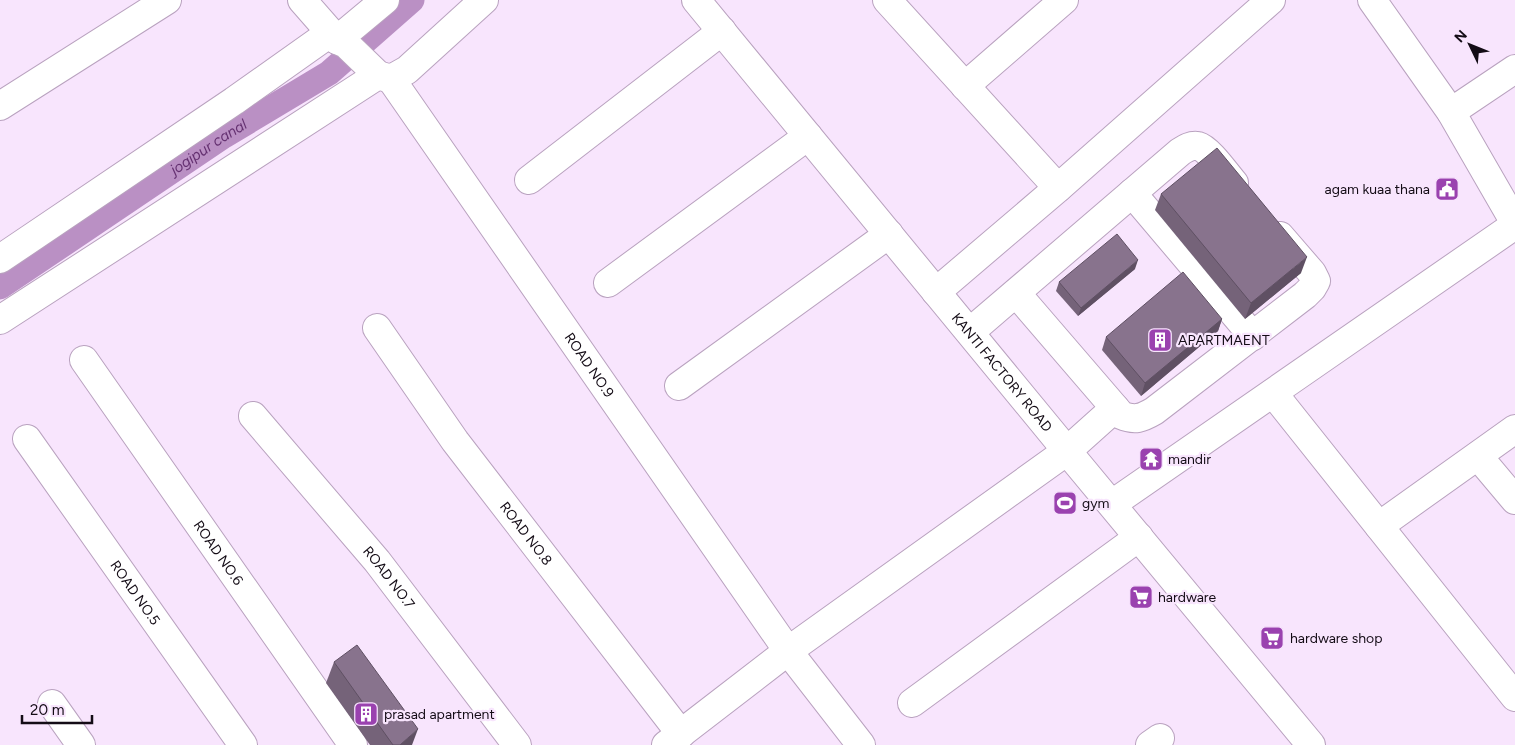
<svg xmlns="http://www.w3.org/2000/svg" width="1515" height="745" viewBox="0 0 1515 745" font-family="Figtree,sans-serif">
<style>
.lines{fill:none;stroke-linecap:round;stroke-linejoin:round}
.canal{stroke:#ba90c4;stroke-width:25}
.minor-casing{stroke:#b9a2bf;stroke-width:30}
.minor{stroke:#fff;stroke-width:28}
.wall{fill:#756379}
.shaded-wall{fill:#5f5063}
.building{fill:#88738d;stroke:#5f5063}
.labels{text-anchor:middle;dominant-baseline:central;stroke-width:4.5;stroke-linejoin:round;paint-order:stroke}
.poi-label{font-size:14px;fill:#140c16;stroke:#f8e5fd;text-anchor:start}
.street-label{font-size:14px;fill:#140c16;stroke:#f8e5fd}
.water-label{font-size:15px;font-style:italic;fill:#653171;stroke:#f8e5fd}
</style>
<rect width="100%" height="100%" fill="#f8e5fd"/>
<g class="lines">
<!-- canal -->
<path class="canal" id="s1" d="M0 287 224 136 329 73 412 0"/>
<!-- minor casing -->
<g class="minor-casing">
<g id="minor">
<polyline points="302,0 337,40 346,44 378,75 391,79 407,70 484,0"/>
<path id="s2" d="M696 0 1067 451 1311 745"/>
<polyline points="887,0 1058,188"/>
<polyline points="1372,0 1451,112 1515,223"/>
<polyline points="337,40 385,0"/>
<path id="s3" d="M391 79 788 651 861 745"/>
<polyline points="965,86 1064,0"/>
<polyline points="0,106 167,0"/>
<polyline points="1451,112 1515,69"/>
<polyline points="529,180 722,31"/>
<polyline points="1132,193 1253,336"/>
<polyline points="0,259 234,101 330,33"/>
<polyline points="608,283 808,136"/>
<polyline points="936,292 1058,188 1271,0"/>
<path d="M1016 293 1121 415C1135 421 1142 418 1154 411L1305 295 1312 288 1316 281 1312 273 1280 236"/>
<polyline points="0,320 378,75"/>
<path id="s4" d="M377 328 455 441 681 734"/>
<path d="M970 332 1180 152C1186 148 1191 145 1198 146 1209 149 1226 174 1234 183"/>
<path id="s5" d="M84 360 353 745"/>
<polyline points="679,386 889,234"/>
<polyline points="1273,393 1515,697"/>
<path id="s6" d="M253 416 377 561 517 745"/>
<path id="s7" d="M27 439 243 745"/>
<polyline points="1478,456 1515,500"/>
<polyline points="1112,504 1515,225"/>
<polyline points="1379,526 1515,429"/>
<polyline points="912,703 1139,537"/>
<polyline points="52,704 81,745"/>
<polyline points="666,745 788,651 1067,451 1115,408"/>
<polyline points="1150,745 1160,738"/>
</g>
</g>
<!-- minor -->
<use href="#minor" class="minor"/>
</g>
<!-- wall -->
<g class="wall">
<polygon points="1161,194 1301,273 1245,319 1155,210"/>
<polygon points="1135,269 1078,316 1056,291 1059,282"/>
<polygon points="1222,319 1218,331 1141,396 1102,350 1106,337"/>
<polygon points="334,662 412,745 370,745 326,683"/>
</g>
<!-- shaded-wall -->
<g class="shaded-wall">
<polygon points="1307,257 1301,273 1245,319 1251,303"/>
<polygon points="1138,260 1135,269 1078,316 1081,308"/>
<polygon points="1222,319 1218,331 1141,396 1145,383"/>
<polygon points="418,729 412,745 400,745"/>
</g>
<!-- building -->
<g class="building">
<polygon points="1217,148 1307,257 1251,303 1161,194"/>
<polygon points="1117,234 1138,260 1081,308 1059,282"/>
<polygon points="1183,272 1222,319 1145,383 1106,337"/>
<polygon points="357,645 418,729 400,745 393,745 334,662"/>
</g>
<!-- icons -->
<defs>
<g id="civic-square" transform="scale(1.25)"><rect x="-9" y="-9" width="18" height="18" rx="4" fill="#9a42af" stroke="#f8e5fd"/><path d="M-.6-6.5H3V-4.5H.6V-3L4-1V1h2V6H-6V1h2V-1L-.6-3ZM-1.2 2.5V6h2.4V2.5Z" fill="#fff"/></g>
<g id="building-square" transform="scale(1.25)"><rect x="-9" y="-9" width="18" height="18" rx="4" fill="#9a42af" stroke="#f8e5fd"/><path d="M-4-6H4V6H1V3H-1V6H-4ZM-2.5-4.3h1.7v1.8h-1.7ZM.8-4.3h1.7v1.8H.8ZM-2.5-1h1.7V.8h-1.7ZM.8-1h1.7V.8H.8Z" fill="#fff"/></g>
<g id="temple-square" transform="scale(1.25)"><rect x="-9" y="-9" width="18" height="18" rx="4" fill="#9a42af" stroke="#f8e5fd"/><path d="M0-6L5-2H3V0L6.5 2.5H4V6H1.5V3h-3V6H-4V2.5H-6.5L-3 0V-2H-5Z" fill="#fff"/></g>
<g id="stadium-square" transform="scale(1.25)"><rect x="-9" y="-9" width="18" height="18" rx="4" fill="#9a42af" stroke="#f8e5fd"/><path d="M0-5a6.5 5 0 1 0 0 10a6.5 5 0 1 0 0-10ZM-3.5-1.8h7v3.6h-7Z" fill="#fff"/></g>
<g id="supermarket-square" transform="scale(1.25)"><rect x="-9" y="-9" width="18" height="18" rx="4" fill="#9a42af" stroke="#f8e5fd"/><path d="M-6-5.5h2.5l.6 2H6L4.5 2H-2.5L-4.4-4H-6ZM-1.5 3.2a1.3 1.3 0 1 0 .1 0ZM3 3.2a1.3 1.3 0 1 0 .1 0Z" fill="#fff"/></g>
</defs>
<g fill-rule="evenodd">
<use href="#civic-square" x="1447" y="189"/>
<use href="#building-square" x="1160" y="340"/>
<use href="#temple-square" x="1151" y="459"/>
<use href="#stadium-square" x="1065" y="503"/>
<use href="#supermarket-square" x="1141" y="597"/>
<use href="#supermarket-square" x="1272" y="638"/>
<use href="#building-square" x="366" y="714"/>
</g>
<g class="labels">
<!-- poi labels -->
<g class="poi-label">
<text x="1430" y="189" text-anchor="end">agam kuaa thana</text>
<text x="1178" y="340">APARTMAENT</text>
<text x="1168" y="459">mandir</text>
<text x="1082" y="503">gym</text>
<text x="1158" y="597">hardware</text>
<text x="1290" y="638">hardware shop</text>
<text x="384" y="714">prasad apartment</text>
</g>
<!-- street labels -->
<g class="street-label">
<text stroke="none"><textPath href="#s3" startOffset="348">ROAD NO.9</textPath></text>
<text stroke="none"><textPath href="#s2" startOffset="482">KANTI FACTORY ROAD</textPath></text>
<text stroke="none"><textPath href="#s4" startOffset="254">ROAD NO.8</textPath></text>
<text stroke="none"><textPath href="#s5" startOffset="235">ROAD NO.6</textPath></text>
<text stroke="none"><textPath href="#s6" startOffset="211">ROAD NO.7</textPath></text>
<text stroke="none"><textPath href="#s7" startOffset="188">ROAD NO.5</textPath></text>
</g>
<!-- water labels -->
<g class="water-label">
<text stroke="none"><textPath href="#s1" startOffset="251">jogipur canal</textPath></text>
</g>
</g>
<!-- north arrow -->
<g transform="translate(1470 45) rotate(313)" stroke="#f8e5fd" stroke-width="4" paint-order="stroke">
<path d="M0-4L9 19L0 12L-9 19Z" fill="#140c16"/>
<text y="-8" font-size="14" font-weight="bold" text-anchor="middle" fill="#140c16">N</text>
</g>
<!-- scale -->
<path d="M22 715v8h70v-8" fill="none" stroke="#140c16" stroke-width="2.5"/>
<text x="30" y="715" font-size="15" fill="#140c16" stroke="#f8e5fd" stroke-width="4" paint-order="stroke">20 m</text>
</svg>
